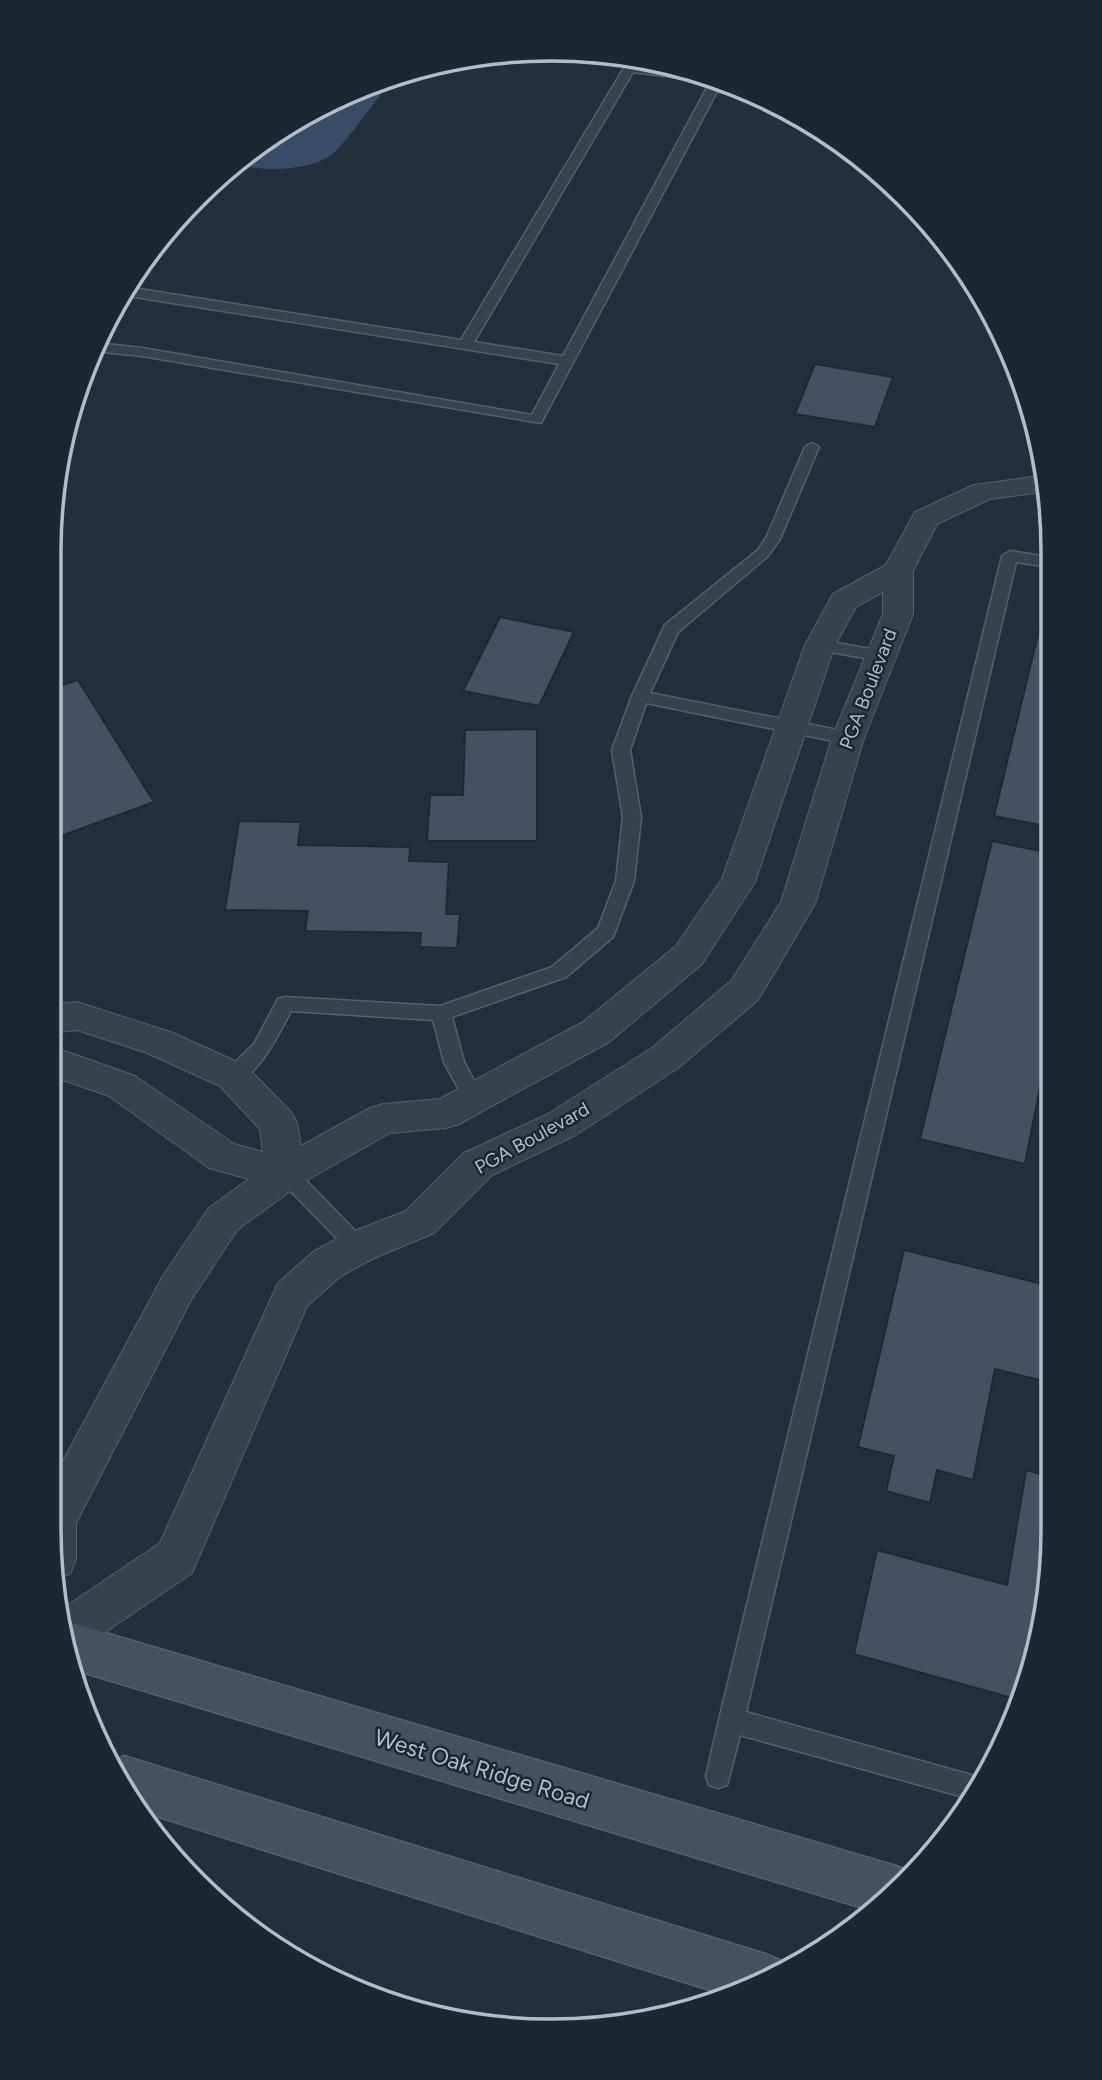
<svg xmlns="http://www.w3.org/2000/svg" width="1102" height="2080" viewBox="0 0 1102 2080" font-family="Figtree,sans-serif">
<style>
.water{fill:#394c67}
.building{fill:#455162;stroke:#1f2835;stroke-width:2}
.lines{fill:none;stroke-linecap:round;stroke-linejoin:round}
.lane-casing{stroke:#565f6c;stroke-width:3}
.street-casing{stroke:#565f6c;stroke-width:2}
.secondary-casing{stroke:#565f6c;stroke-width:3}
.lane{fill:#38414e;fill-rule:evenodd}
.street{fill:#38414e;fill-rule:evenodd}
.secondary{fill:#465061;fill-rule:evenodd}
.labels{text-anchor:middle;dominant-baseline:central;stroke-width:5;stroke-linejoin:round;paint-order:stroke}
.street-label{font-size:19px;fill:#b4bcc9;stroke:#1d2633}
.near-street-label{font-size:23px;fill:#b4bcc9;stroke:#1d2633}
.rim{fill:none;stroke:#b4bcc9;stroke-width:3.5}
</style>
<rect width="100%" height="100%" fill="#242f3e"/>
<!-- water -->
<path class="water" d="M396 74C384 89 342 149 330 156 302 172 263 171 233 164L300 116Z"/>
<!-- building -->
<g class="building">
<polygon points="815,364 893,377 875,427 795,414"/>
<polygon points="1049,589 1050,827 994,816"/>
<polygon points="500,617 574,632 539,706 463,691"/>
<polygon points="78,680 154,802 50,840 50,689"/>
<polygon points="537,729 537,841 427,841 430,795 463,795 465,730"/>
<polygon points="239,821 301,822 298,845 410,847 409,861 449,862 446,914 460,914 457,948 420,947 421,933 305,931 308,911 225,910"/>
<polygon points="992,841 1050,853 1050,1036 1025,1164 920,1139"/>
<polygon points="904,1250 1051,1286 1051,1383 995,1369 973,1480 937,1470 930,1503 886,1491 894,1456 858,1447"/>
<polygon points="1026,1470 1052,1477 1052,1561 1036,1659 1020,1700 854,1654 877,1550 1007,1585"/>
</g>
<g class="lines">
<!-- lane casing -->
<g class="lane-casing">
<g id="lane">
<path d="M630 58 641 59 637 65 701 73 722 82 541 423 142 356 93 351 96 343 142 348 532 415 559 364 122 295 127 287 461 340ZM633 72 710 82 563 356 474 342Z"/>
<path d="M812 443 819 447 780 539 768 556 678 632 650 693 848 732 856 738 854 742 848 744 646 703 630 750 641 817 634 881 613 937 566 977 452 1017 464 1062 483 1098 480 1103 473 1106 466 1103 444 1062 433 1020 291 1011C280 1031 253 1090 226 1081L223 1076 226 1071 254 1044 278 999 285 997 440 1006 552 967 598 928 616 881 623 817 612 750 632 696 665 625 758 550 767 536 805 447Z"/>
<polygon points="1010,551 1049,557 1049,567 1016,562 746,1712 982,1778 967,1798 740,1735 727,1785 718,1788 709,1785 706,1776 719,1720 1002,556"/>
<polygon points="820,640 881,651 889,656 881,661 814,649 812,645 814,641"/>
<polygon points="286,1165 293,1167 365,1241 368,1247 365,1253 358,1256 351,1253 279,1179 276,1173 279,1167"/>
</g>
</g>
<!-- street casing -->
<g class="street-casing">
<polygon id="street" points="1046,475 1049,491 990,499 937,524 913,571 913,614 864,738 815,904 758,1000 678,1068 574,1136 492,1175 434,1233 372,1259 341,1276 307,1306 192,1573 82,1648 70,1653 62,1609 160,1543 278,1283 313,1252 344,1235 406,1211 464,1153 548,1114 652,1048 732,980 781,902 832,738 883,614 883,592 856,607 835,645 755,882 702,964 609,1042 459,1124 446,1128 390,1133 300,1184 237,1230 191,1300 76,1523 76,1559 70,1574 57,1578 49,1529 49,1487 163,1276 209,1208 249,1179 209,1168 109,1096 49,1075 50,1046 135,1076 234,1144 263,1152 260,1129 220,1086 147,1053 77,1030 50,1033 50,1005 77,1002 173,1033 246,1066 291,1112 297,1123 301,1146 370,1108 383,1104 440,1099 583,1022 676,946 722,879 805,645 833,594 886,565 915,512 974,485"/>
</g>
<!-- secondary casing -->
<g class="secondary-casing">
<g id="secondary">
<polygon points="68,1622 896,1866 913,1873 906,1884 873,1911 72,1669 65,1624"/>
<polygon points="124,1756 765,1954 784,1962 787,1970 743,1993 729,1996 140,1811 113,1761"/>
</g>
</g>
<!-- lane -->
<use href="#lane" class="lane"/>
<!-- street -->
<use href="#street" class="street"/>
<!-- secondary -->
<use href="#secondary" class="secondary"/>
</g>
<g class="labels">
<!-- street labels -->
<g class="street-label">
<text transform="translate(868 689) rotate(-69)">PGA Boulevard</text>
<text transform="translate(532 1138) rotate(-29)">PGA Boulevard</text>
</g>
<!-- near-street labels -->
<g class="near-street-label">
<text transform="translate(482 1769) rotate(17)">West Oak Ridge Road</text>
</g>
</g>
<!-- crop -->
<path d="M0 0H1102V2080H0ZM551 61H551A490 490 0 0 1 1041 551V1529A490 490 0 0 1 551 2019H551A490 490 0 0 1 61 1529V551A490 490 0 0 1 551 61Z" fill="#1d2633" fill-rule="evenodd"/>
<path class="rim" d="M551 61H551A490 490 0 0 1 1041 551V1529A490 490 0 0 1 551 2019H551A490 490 0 0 1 61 1529V551A490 490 0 0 1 551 61Z"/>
</svg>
